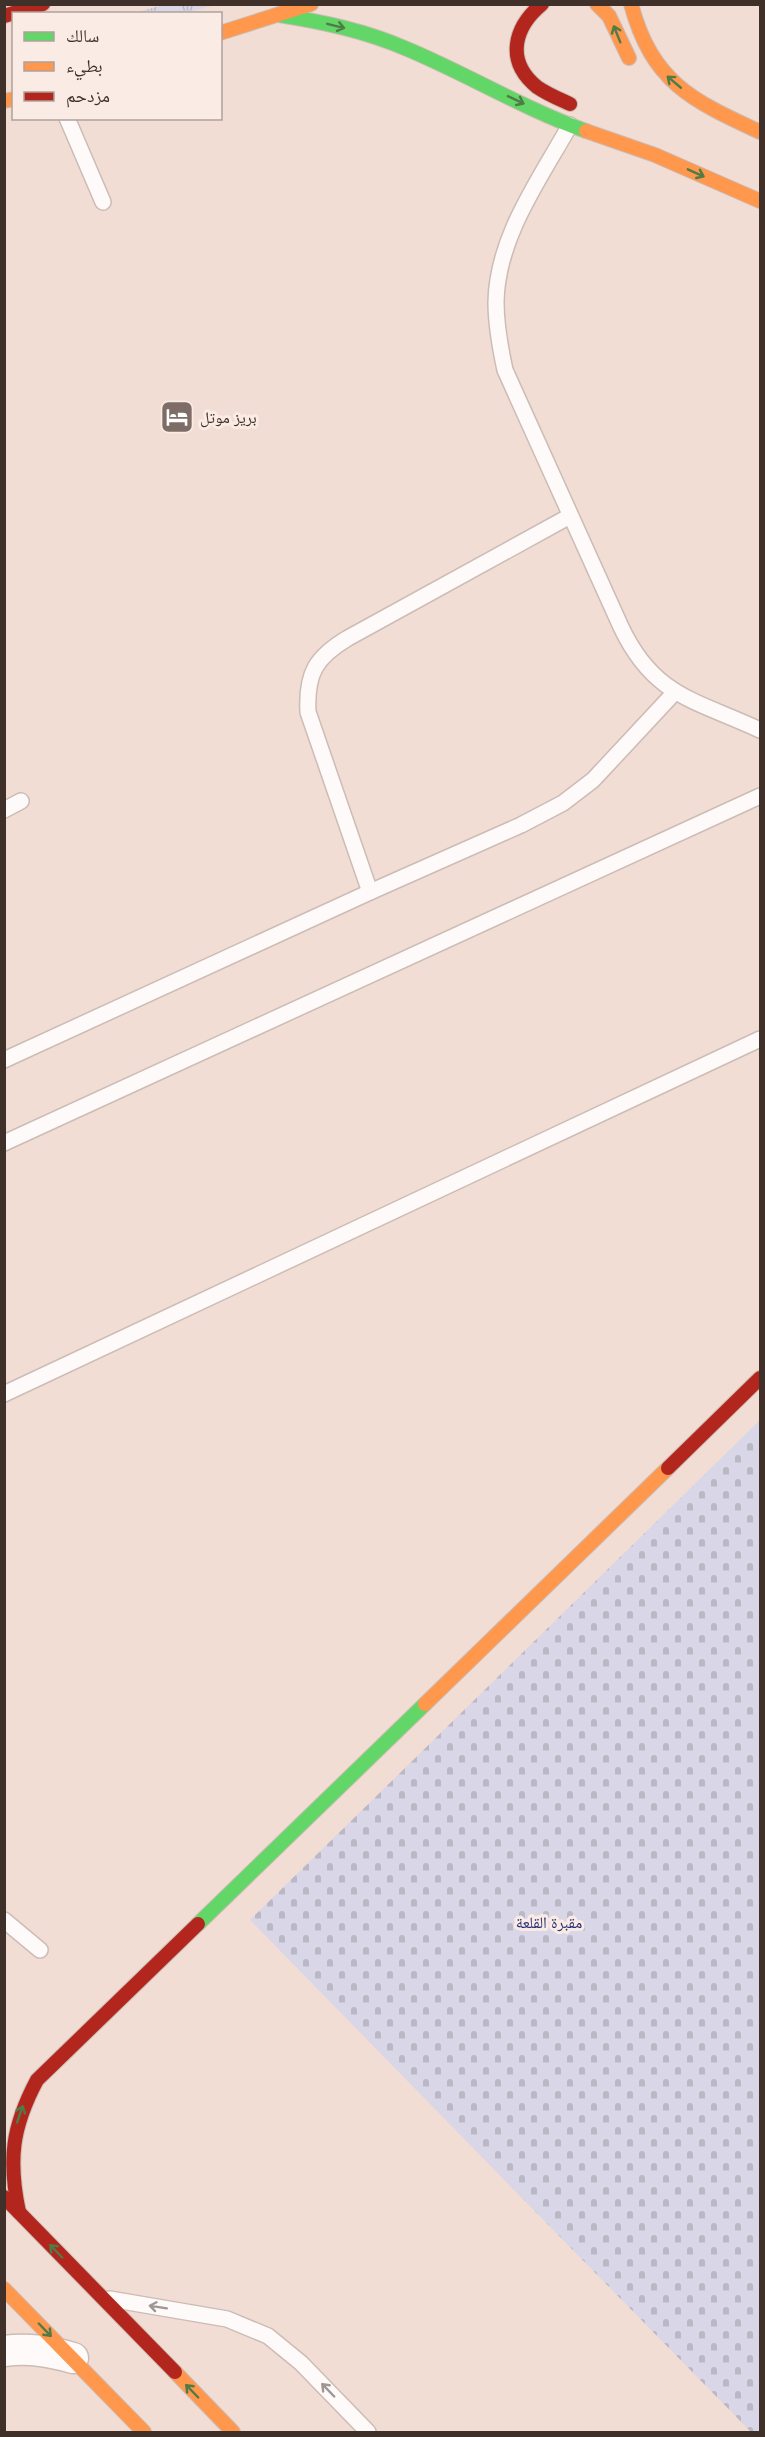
<svg xmlns="http://www.w3.org/2000/svg" width="765" height="2437" viewBox="0 0 765 2437" font-family="'Noto Sans','Noto Naskh Arabic',sans-serif">
<style>
.grass{fill:url(#grass-tufts)}
.cemetery{fill:url(#cemetery-stones)}
.lines{fill:none;stroke-linecap:round;stroke-linejoin:round}
.lane-casing{stroke:#ccbcb5;stroke-width:18}
.street-casing{stroke:#ccbcb5;stroke-width:33}
.fast-casing{stroke:#ccbcb5;stroke-width:16}
.slow-casing{stroke:#ccbcb5;stroke-width:16}
.jam-casing{stroke:#ccbcb5;stroke-width:16}
.lane{stroke:#fdfaf9;stroke-width:15}
.street{stroke:#fdfaf9;stroke-width:30}
.fast{stroke:#63d668;stroke-width:14}
.slow{stroke:#ff974d;stroke-width:14}
.jam{stroke:#b3261e;stroke-width:14}
.oneway{stroke:#4f7b46}
.oneway2{stroke:#9e9692}
.labels{text-anchor:middle;dominant-baseline:central;stroke-width:6;stroke-linejoin:round;paint-order:stroke}
.poi-label{font-size:16px;fill:#3f312a;stroke:#faebe4;text-anchor:start}
.park-label{font-size:16px;fill:#273278;stroke:#faebe4}
</style>
<defs>
<pattern id="grass-tufts" width="24" height="20" patternUnits="userSpaceOnUse" patternTransform="scale(1.5)"><rect width="24" height="20" fill="#d9d6e7"/><path d="M3 7l-1-3M5 7V3M7 7l1-3M15 17l-1-3M17 17v-4M19 17l1-3" fill="none" stroke="#bbb8c6"/></pattern>
<pattern id="cemetery-stones" width="16" height="16" patternUnits="userSpaceOnUse" patternTransform="scale(1.5)"><rect width="16" height="16" fill="#d9d6e7"/><path d="M2 7V4a2 2 0 0 1 4 0v3zM10 15v-3a2 2 0 0 1 4 0v3z" fill="#bbb8c6"/></pattern>
</defs>
<rect width="100%" height="100%" fill="#f1ddd4"/>
<!-- grass -->
<polygon class="grass" points="163,5 163,4 215,5 185,13 134,13"/>
<!-- cemetery -->
<polygon class="cemetery" points="760,1420 760,2432 751,2432 250,1920"/>
<g class="lines">
<!-- lane casing -->
<g class="lane-casing">
<g id="lane">
<polyline points="67,118 103,202"/>
<path d="M570 125C540 179 497 237 496 302 496 325 500 347 505 370L621 627C654 697 696 700 760 730"/>
<polyline points="4,810 21,801"/>
<path d="M370 892 308 712C306 673 316 657 348 638L570 516"/>
<polyline points="4,1060 370,892 521,825 563,803 593,780 675,692"/>
<polyline points="4,1143 760,796"/>
<polyline points="4,1394 760,1039"/>
<polyline points="4,1920 40,1950"/>
<polyline points="110,2299 227,2319 268,2336 301,2363 368,2432"/>
</g>
</g>
<!-- street casing -->
<g class="street-casing">
<path id="street" d="M4 2351C29 2348 49 2351 73 2358"/>
</g>
<!-- fast casing -->
<g class="fast-casing">
<g id="fast">
<path d="M279 15C323 22 366 31 407 49 467 74 524 109 586 131"/>
<polyline points="198,1924 425,1704"/>
</g>
</g>
<!-- slow casing -->
<g class="slow-casing">
<g id="slow">
<polyline points="597,4 609,16 629,58"/>
<path d="M631 4C652 82 691 100 760 132"/>
<polyline points="220,33 311,4"/>
<polyline points="4,101 14,99"/>
<polyline points="586,131 655,155 760,201"/>
<polyline points="425,1704 668,1468"/>
<polyline points="4,2289 144,2432"/>
<polyline points="175,2372 233,2432"/>
</g>
</g>
<!-- jam casing -->
<g class="jam-casing">
<g id="jam">
<path d="M542 4C514 27 505 61 537 87 547 94 559 99 570 104"/>
<polyline points="4,16 43,4"/>
<polyline points="668,1468 760,1378"/>
<polyline points="4,2197 175,2372"/>
<path d="M19 2212C8 2160 12 2127 37 2080L198 1924"/>
</g>
</g>
<!-- lane -->
<use href="#lane" class="lane"/>
<!-- street -->
<use href="#street" class="street"/>
<!-- fast -->
<use href="#fast" class="fast"/>
<!-- slow -->
<use href="#slow" class="slow"/>
<!-- jam -->
<use href="#jam" class="jam"/>
</g>
<!-- one-way arrows -->
<defs><path id="oneway-shaft" d="M-6 0H5M1.5-3L5.5 0L1.5 3" fill="none" stroke-width="1.6" stroke-linecap="round" stroke-linejoin="round" transform="scale(1.5)"/></defs>
<g class="oneway">
<use href="#oneway-shaft" transform="translate(336 26) rotate(14)"/>
<use href="#oneway-shaft" transform="translate(617 34) rotate(-112)"/>
<use href="#oneway-shaft" transform="translate(674 82) rotate(-140)"/>
<use href="#oneway-shaft" transform="translate(516 100) rotate(25)"/>
<use href="#oneway-shaft" transform="translate(696 173) rotate(24)"/>
<use href="#oneway-shaft" transform="translate(20 2114) rotate(-71)"/>
<use href="#oneway-shaft" transform="translate(56 2251) rotate(-134)"/>
<use href="#oneway-shaft" transform="translate(45 2330) rotate(46)"/>
<use href="#oneway-shaft" transform="translate(192 2391) rotate(-134)"/>
</g>
<g class="oneway2">
<use href="#oneway-shaft" transform="translate(158 2307) rotate(-171)"/>
<use href="#oneway-shaft" transform="translate(328 2390) rotate(-134)"/>
</g>
<!-- icons -->
<defs>
<g id="hotel-square" transform="scale(1.725)"><rect x="-9" y="-9" width="18" height="18" rx="4" fill="#7d6d66" stroke="#faebe4"/><path d="M-6-4.5h1.5V1H6V5H4.5V3h-9V5H-6ZM-4 0a1.8 1.8 0 1 1 3.6 0ZM.5 0V-2.5h3Q6-2.5 6 0Z" fill="#fff"/></g>
</defs>
<g fill-rule="evenodd">
<use href="#hotel-square" x="177" y="417"/>
</g>
<g class="labels">
<!-- poi labels -->
<g class="poi-label">
<text x="200" y="417">بريز موتل</text>
</g>
<!-- park labels -->
<g class="park-label">
<text x="549" y="1922">مقبرة القلعة</text>
</g>
</g>
<!-- border -->
<rect width="765" height="2437" fill="none" stroke="#3f312a" stroke-width="12"/>
<!-- legend -->
<rect x="12" y="12" width="210" height="108" fill="#faebe4" stroke="#afa19a" stroke-width="1.5"/>
<rect x="24" y="32" width="30" height="9" fill="#63d668" stroke="#afa19a" stroke-width="1.5"/>
<text x="66" y="42" font-size="18" fill="#3f312a">سالك</text>
<rect x="24" y="62" width="30" height="9" fill="#ff974d" stroke="#afa19a" stroke-width="1.5"/>
<text x="66" y="72" font-size="18" fill="#3f312a">بطيء</text>
<rect x="24" y="92" width="30" height="9" fill="#b3261e" stroke="#afa19a" stroke-width="1.5"/>
<text x="66" y="102" font-size="18" fill="#3f312a">مزدحم</text>
</svg>
